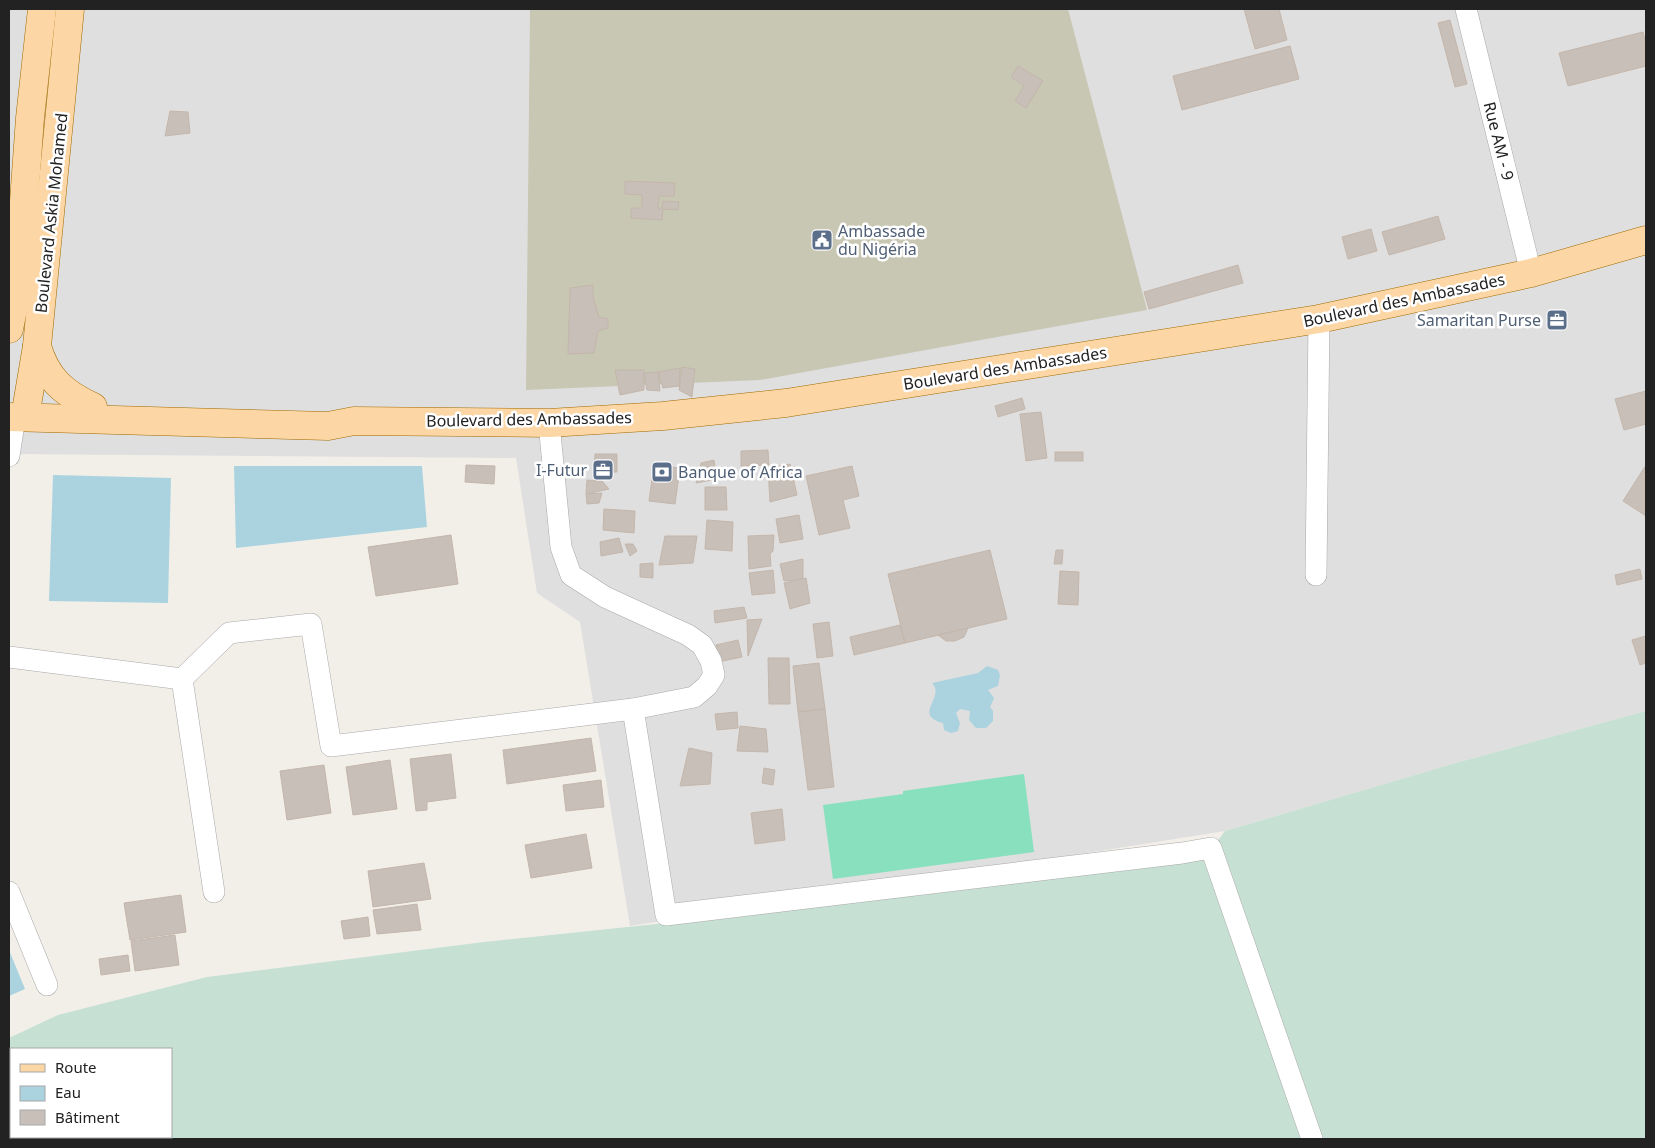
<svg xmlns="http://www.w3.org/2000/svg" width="1655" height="1148" viewBox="0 0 1655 1148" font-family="'Noto Sans',sans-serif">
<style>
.residential{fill:#e0dfdf}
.construction{fill:#c7c7b4}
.wetland{fill:#c6e0d4;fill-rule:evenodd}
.pitch{fill:#88e0be}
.water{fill:#aad3df}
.building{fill:#c7bfb8;stroke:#c4b6ab}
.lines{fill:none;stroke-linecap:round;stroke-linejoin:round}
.minor-casing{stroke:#a9a9a9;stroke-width:22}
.major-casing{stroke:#a06b00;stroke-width:29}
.minor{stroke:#fff;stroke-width:21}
.major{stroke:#fcd6a4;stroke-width:28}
.labels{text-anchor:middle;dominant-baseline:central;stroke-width:5;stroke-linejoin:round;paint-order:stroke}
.street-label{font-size:16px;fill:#222;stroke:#fff}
.service-label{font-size:16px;fill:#4e5e75;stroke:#fff;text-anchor:start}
</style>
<rect width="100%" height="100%" fill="#f2efe9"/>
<!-- residential -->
<polygon class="residential" points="9,9 1646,9 1646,711 1452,764 1225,831 630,926 580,622 537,593 516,458 9,454"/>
<!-- construction -->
<polygon class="construction" points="530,9 1068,9 1147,310 760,380 526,390"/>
<!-- wetland -->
<path class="wetland" d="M1646 711V1139H9V1038L58 1015 207 977 484 942 838 905 1206 856 1225 831 1452 764ZM11 1049H171V1137H11Z"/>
<!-- pitch -->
<polygon class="pitch" points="1024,774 1034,852 833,879 823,805 903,794 903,791"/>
<!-- water -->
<g class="water">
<polygon points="234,466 422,466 427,527 236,548"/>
<polygon points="53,475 171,478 168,603 49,601"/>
<path d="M987 666 998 670 1000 675 998 686 988 690 994 698 990 707 993 711V721L986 728H976L969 720 970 711 960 709 956 713 960 723 958 731 951 733 944 730 943 723C912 715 946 697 932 683L978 673Z"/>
<polygon points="9,950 25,989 9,996"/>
</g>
<!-- building -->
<g class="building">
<polygon points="1244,9 1279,9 1287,40 1255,49"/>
<polygon points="1450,20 1467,84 1455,87 1438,23"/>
<polygon points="1643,32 1646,44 1646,66 1568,86 1559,53"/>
<polygon points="1290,46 1299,79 1182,110 1173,76"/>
<polygon points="1018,66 1043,81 1026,108 1015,101 1024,86 1011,77"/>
<polygon points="170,111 188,112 190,133 165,136"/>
<polygon points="625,181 675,183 674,196 659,196 658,208 662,208 663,201 679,202 678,210 663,209 662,220 631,218 631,208 642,208 642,195 625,194"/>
<polygon points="1438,216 1445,239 1389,255 1382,232"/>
<polygon points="1371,229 1377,251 1348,259 1342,237"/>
<polygon points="1238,265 1243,283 1149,309 1144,292"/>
<polygon points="593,285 593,297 599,317 608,319 608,328 598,331 594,353 568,354 570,288"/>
<polygon points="682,367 695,369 692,397 679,390"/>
<polygon points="680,368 679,386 663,388 658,372"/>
<polygon points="615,370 644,370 644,390 620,395"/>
<polygon points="658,372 660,391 647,390 644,373"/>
<polygon points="1646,391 1646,424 1624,430 1615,399"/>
<polygon points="1022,398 1025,409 998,417 995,406"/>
<polygon points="1041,412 1047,458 1026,461 1020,414"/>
<polygon points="768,450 769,465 741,466 741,451"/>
<rect x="1055" y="452" width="28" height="9"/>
<polygon points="595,454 617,454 617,472 594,472"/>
<polygon points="714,460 717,479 696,483 701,463"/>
<polygon points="790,464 797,495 770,502 768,468"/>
<polygon points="466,465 495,466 494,484 465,482"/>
<polygon points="654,465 680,468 675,504 649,501"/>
<polygon points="1646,465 1646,516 1623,501"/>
<polygon points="852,466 859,496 843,500 850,528 819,535 806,476"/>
<polygon points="587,480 602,481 609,489 586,494"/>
<polygon points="705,487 726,487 727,510 705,510"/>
<polygon points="602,493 599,503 587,504 586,494"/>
<polygon points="604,509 635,511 634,533 603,530"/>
<polygon points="799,515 803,539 780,543 776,519"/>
<polygon points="707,520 733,522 732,551 705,549"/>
<polygon points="451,535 458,584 376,596 368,547"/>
<polygon points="774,535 773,551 770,554 771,566 749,569 748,536"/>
<polygon points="665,536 697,536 693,563 659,565"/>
<polygon points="619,538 623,552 601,556 600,542"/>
<polygon points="625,544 633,544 637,551 630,556"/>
<polygon points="990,550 1007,619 905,643 888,574"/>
<polygon points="1056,550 1063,550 1062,564 1054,564"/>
<polygon points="803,559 803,579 784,581 780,564"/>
<polygon points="653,563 653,578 640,577 640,564"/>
<polygon points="1640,569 1642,579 1617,585 1615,575"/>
<polygon points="773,570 775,593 752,595 749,573"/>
<polygon points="1060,571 1079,572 1078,605 1058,604"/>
<polygon points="806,578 810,603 790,609 784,583"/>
<polygon points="744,607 747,618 715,623 714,611"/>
<polygon points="762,619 748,656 747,620"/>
<polygon points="829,622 833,656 817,658 813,624"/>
<polygon points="900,625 905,643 854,655 850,637"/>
<polygon points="968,628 964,637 955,641 946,641 938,635"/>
<polygon points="1646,636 1646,663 1640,665 1632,640"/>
<polygon points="738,640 742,657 718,662 716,645"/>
<polygon points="768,658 789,658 790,704 769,704"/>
<polygon points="819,663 825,709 798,712 793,666"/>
<polygon points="825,709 834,787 808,790 798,712"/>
<polygon points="737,712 738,728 717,730 715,714"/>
<polygon points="740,726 766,729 768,752 737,751"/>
<polygon points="591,738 596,771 507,784 503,750"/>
<polygon points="689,748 712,753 710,784 680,786"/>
<polygon points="451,754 456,798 427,802 427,810 416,811 410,759"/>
<polygon points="390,760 397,809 353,815 346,767"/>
<polygon points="324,765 331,813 287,820 280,771"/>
<polygon points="764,768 775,770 773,785 762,783"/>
<polygon points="601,780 604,807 566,811 563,785"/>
<polygon points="782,809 785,840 755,844 751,813"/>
<polygon points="586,834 592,868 531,878 525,845"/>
<polygon points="424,863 431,899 373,907 368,871"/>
<polygon points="181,895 186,932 130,940 124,903"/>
<polygon points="417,904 421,930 377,934 373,910"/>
<polygon points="368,917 370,936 344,939 341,921"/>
<polygon points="175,935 179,965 135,971 131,941"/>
<polygon points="128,955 130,971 101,975 99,959"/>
</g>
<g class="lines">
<!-- minor casing -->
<g class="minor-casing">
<g id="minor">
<polyline points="1466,9 1531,273"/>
<polyline points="9,456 15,417"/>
<polyline points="1316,575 1319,319"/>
<polyline points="9,657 182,679"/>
<polyline points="182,679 229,633 311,624 331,746 633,709 694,697 707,686 714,675 711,661 702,645 688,635 605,597 571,575 561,547 549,423"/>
<polyline points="182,679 214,892"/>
<polyline points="633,709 666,915 1182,853 1211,848 1312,1139"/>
<polyline points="9,892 47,985"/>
</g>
</g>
<!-- major casing -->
<g class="major-casing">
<g id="major">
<polyline points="9,329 18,284 30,118 42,9"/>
<path d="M37 346C46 378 63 393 93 407"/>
<polyline points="9,417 328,426 354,421 549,423 663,416 786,403 1319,319 1531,273 1646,240"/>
<polyline points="25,417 37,346 70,9"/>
</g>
</g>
<!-- minor -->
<use href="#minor" class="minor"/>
<!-- major -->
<use href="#major" class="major"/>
</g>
<!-- icons -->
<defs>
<g id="civic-square" transform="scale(1.125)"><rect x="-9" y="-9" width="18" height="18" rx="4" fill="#5c6f8a" stroke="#fff"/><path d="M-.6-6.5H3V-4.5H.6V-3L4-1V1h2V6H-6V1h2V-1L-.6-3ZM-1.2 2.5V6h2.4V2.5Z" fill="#fff"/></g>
<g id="office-square" transform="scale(1.125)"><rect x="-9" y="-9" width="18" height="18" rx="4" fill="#5c6f8a" stroke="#fff"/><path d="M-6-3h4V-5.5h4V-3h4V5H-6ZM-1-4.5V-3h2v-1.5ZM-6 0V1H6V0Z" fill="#fff"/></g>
<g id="bank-square" transform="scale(1.125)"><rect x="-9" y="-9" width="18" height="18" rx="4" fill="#5c6f8a" stroke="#fff"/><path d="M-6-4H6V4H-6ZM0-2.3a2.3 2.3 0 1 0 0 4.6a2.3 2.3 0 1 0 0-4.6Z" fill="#fff"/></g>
</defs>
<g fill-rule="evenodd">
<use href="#civic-square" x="822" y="240"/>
<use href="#office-square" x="1557" y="320"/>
<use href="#office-square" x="603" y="470"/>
<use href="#bank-square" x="662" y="472"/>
</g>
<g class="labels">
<!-- street labels -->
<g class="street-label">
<text transform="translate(1499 141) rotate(76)">Rue AM - 9</text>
<text transform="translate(51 213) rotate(-84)">Boulevard Askia Mohamed</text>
<text transform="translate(1404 300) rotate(-12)">Boulevard des Ambassades</text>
<text transform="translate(1005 368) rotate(-9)">Boulevard des Ambassades</text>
<text transform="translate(529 419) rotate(-1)">Boulevard des Ambassades</text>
</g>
<!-- service labels -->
<g class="service-label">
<text x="838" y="231">Ambassade<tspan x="838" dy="18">du Nigéria</tspan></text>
<text x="1541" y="320" text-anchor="end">Samaritan Purse</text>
<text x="587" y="470" text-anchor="end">I-Futur</text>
<text x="678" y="472">Banque of Africa</text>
</g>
</g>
<!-- border -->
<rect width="1655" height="1148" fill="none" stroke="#222222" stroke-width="20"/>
<!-- legend -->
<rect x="10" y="1048" width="162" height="90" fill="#ffffff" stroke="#a7a7a7"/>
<rect x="20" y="1064" width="25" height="8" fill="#fcd6a4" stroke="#a7a7a7"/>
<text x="55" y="1073" font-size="15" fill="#222222">Route</text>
<rect x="20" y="1086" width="25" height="15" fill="#aad3df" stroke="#a7a7a7"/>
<text x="55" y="1098" font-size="15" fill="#222222">Eau</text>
<rect x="20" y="1110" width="25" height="15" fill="#c7bfb8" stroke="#a7a7a7"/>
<text x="55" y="1123" font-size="15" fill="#222222">Bâtiment</text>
</svg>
